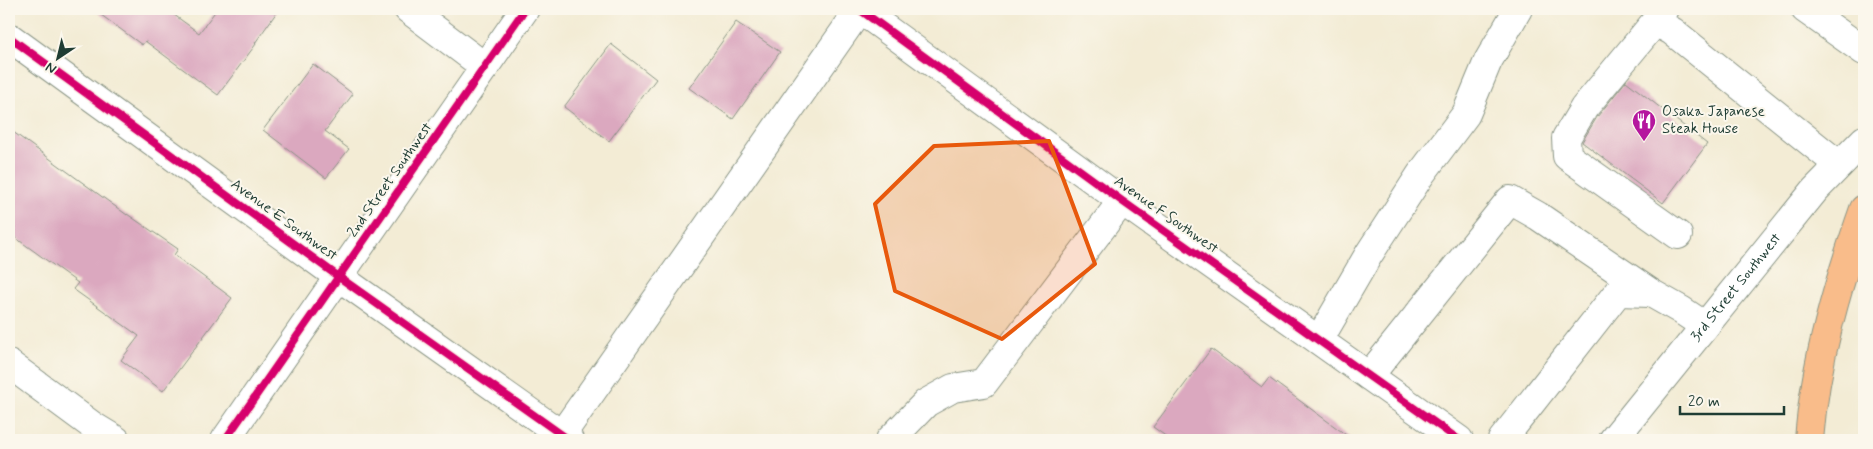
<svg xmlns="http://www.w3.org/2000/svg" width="1873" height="449" viewBox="0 0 1873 449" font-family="Mynerve,sans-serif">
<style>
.building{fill:#dba8bf}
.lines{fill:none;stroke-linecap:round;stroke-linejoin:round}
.minor-casing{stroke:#899484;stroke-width:30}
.highway-casing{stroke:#899484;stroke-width:30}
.minor{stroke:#fff;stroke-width:28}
.highway{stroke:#f9bc8a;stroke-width:28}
.cycleway-casing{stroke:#fbf7ec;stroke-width:11}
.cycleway{stroke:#d6006c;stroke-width:8}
.marked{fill:#e8590c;fill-opacity:0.2;stroke:#e8590c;stroke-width:4;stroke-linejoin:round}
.labels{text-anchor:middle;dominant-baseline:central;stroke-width:4;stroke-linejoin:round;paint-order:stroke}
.poi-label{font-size:15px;fill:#1f3d34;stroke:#fbf7ec;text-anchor:start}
.street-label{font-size:15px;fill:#1f3d34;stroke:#fbf7ec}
</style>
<rect width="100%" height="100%" fill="#fbf7ec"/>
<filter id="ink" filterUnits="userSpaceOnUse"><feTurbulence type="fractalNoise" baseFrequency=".02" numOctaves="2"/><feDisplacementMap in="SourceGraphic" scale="10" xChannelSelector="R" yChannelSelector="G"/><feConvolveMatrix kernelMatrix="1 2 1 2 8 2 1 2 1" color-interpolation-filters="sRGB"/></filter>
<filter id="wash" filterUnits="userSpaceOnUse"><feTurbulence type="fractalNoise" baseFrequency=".0096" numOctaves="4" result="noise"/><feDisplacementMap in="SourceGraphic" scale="20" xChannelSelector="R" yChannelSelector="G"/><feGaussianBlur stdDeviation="1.12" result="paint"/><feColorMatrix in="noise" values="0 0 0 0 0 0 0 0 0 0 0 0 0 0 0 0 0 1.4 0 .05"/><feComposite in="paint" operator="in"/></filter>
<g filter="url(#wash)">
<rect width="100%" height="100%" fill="#f3ecd5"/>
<g id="blocks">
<!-- building -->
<g class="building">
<polygon points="93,9 166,9 199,33 217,9 279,9 255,43 256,44 218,95 145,41 142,45"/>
<polygon points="736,22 780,52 733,119 689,88"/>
<polygon points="611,44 656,79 609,141 564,107"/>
<polygon points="313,64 353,94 325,131 349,149 326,178 263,130"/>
<polygon points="1626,81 1707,144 1663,203 1582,142 1597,117"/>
<polygon points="9,129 127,215 127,214 178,249 174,255 232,298 163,391 121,360 139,336 73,289 78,283 9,233"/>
<polygon points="1211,349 1262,387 1269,378 1353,440 1171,440 1153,427"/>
</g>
</g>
</g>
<g filter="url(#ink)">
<use href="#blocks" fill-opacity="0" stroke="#899484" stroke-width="1"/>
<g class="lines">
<!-- minor casing -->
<g class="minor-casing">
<g id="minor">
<polyline points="408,9 485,67"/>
<polyline points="859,9 1122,201 1459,440"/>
<polyline points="1664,9 1655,22 1672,31 1839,165"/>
<polyline points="1805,9 1864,51"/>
<polyline points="1655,22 1584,108 1566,138 1567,156 1678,235"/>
<polyline points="9,37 339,277 569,440"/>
<polyline points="1319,340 1369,254 1421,174 1466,114 1488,61 1518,9"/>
<polyline points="9,364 93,426 116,440"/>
<polyline points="1369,376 1510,200 1538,216 1651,293"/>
<polyline points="225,440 525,9"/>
<polyline points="558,440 860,9"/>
<polyline points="890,440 926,403 953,388 984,383 1122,201"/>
<polyline points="1502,440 1618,292 1651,293 1681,310 1705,326"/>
<path id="s1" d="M1613 440 1815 190 1864 140"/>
</g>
</g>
<!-- highway casing -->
<g class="highway-casing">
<path id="highway" d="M1809 440C1815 361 1838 283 1864 209"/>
</g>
<!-- minor -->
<use href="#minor" class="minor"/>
<!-- highway -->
<use href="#highway" class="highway"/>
<!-- cycleway casing -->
<g class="cycleway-casing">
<g id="cycleway">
<polyline points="859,9 1122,201 1459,440"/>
<polyline points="9,37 339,277 569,440"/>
<polyline points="225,440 525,9"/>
</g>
</g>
<!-- cycleway -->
<use href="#cycleway" class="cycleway"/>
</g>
</g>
<!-- marked area -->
<path class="marked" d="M1049 141 1095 264 1002 339 895 291 875 204 934 146Z"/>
<!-- icons -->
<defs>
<g id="restaurant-pin" transform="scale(1.25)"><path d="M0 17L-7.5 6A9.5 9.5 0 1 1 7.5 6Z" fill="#b5179e" stroke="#fbf7ec"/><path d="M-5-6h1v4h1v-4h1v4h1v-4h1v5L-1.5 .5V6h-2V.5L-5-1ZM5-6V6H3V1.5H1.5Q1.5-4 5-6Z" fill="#fff"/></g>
</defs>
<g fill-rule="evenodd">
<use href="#restaurant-pin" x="1644" y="121"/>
</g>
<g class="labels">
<!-- poi labels -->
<g class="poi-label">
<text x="1662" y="112">Osaka Japanese<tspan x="1662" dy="17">Steak House</tspan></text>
</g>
<!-- street labels -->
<g class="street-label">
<text transform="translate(390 180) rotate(-55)">2nd Street Southwest</text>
<text transform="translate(1166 215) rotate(35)">Avenue F Southwest</text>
<text transform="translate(284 220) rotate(36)">Avenue E Southwest</text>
<text stroke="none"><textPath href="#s1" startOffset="196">3rd Street Southwest</textPath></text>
</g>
</g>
<!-- margin -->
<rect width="1873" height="449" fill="none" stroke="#fbf7ec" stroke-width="30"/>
<!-- north arrow -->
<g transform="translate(58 58) rotate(215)" stroke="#fbf7ec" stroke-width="4" paint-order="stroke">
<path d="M0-4L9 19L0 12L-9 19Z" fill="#1f3d34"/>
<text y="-8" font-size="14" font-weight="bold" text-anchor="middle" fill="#1f3d34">N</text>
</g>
<!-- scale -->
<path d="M1680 406v8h104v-8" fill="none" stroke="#1f3d34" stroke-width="2.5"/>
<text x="1688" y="406" font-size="15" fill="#1f3d34" stroke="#fbf7ec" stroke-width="4" paint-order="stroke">20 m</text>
</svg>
